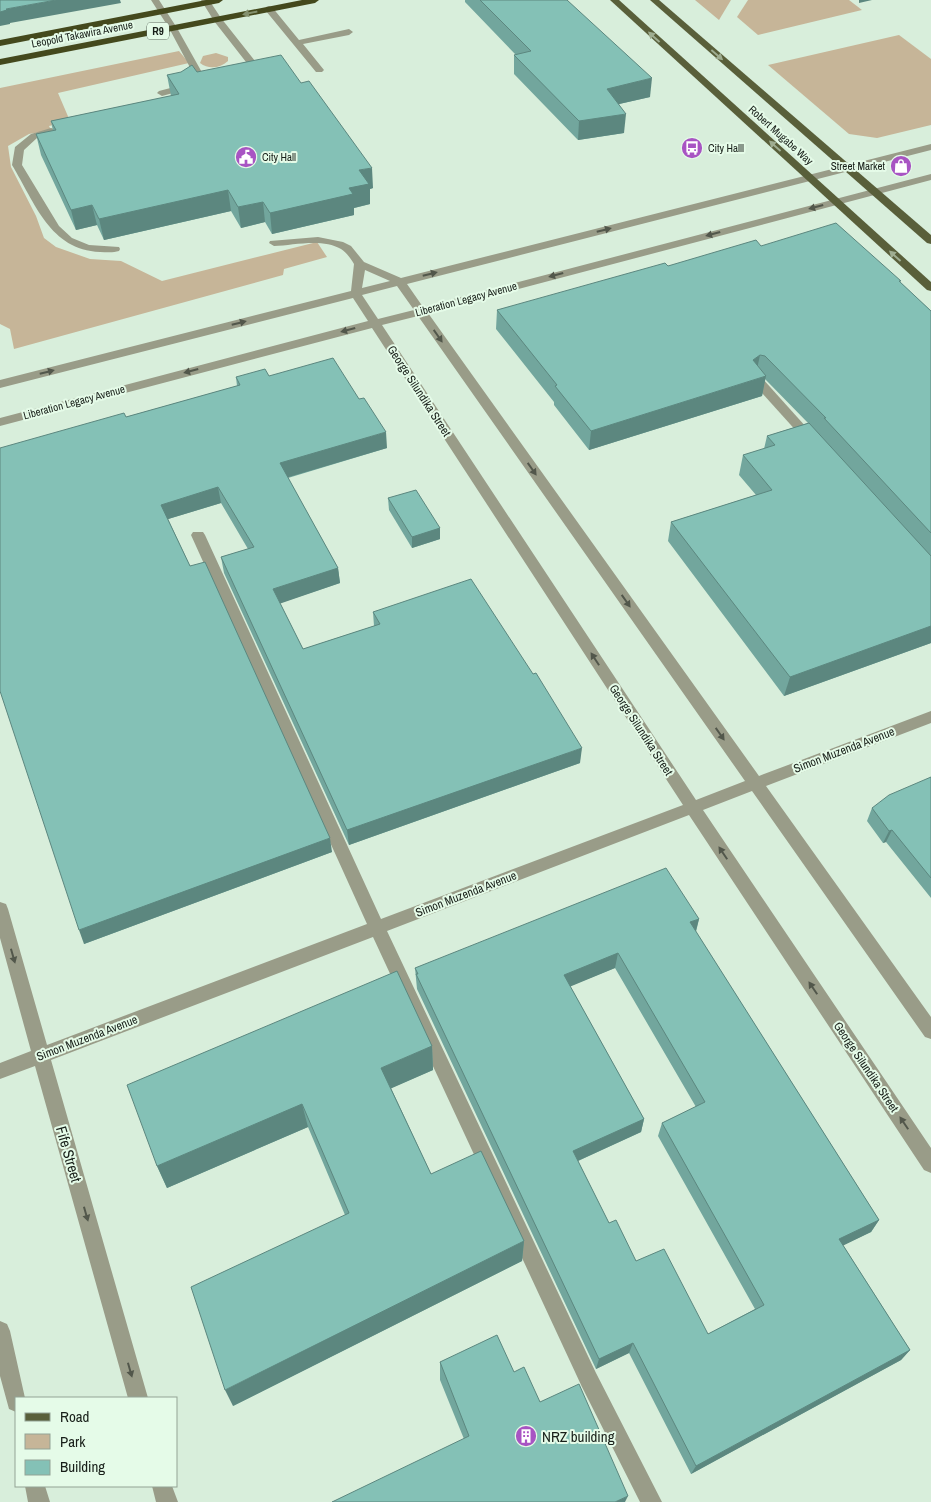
<svg xmlns="http://www.w3.org/2000/svg" width="931" height="1502" viewBox="0 0 931 1502" font-family="'Archivo Narrow',sans-serif">
<style>
.green{fill:#c6b598}
.lines{fill:none;stroke-linecap:round;stroke-linejoin:round}
.minor{fill:#999c88;fill-rule:evenodd}
.major{fill:#595f3a;fill-rule:evenodd}
.highway{fill:#44491d;fill-rule:evenodd}
.wall{fill:#72a69d;fill-rule:evenodd}
.shaded-wall{fill:#5c877f}
.building{fill:#84c1b6;stroke:#5c877f;fill-rule:evenodd}
.oneway{fill:#84906e}
.oneway2{fill:#9fad91}
.oneway3{fill:#52574b}
.labels{text-anchor:middle;dominant-baseline:central;stroke-width:4;stroke-linejoin:round;paint-order:stroke}
.shield{fill:#e5fbe8;stroke:#566157;stroke-width:1}
.shield-label{font-size:11px;font-weight:bold;fill:#181f19}
.far-street-label{font-size:11px;fill:#181f19;stroke:#e5fbe8}
.far-poi-label{font-size:11px;fill:#181f19;stroke:#e5fbe8;text-anchor:start}
.street-label{font-size:12px;fill:#181f19;stroke:#e5fbe8}
.near-street-label{font-size:15px;fill:#181f19;stroke:#e5fbe8}
.near-poi-label{font-size:15px;fill:#181f19;stroke:#e5fbe8;text-anchor:start}
</style>
<rect width="100%" height="100%" fill="#d8eedb"/>
<!-- green -->
<g class="green">
<polygon points="695,0 731,0 719,20"/>
<polygon points="748,0 849,0 862,10 758,35 737,17"/>
<polygon points="899,35 931,59 931,125 877,138 849,134 768,65"/>
<polygon points="179,51 189,63 58,93 70,121 49,126 51,130 29,134 8,146 11,167 36,216 44,238 56,247 90,259 121,261 162,281 317,242 327,257 284,269 283,275 14,349 10,329 0,324 0,88"/>
<path d="M216 53 228 57V61C220 68 209 70 200 63L203 56Z"/>
</g>
<g class="lines">
<!-- minor -->
<g class="minor">
<polygon points="151,0 159,0 177,28 204,76 184,90 162,96 157,93 159,91 178,86 194,75 169,28"/>
<polygon points="201,0 209,0 221,18 255,61 255,65 236,71 233,70 233,66 246,62 214,21"/>
<polygon points="269,6 272,7 299,40 349,29 353,32 349,35 303,44 324,70 322,72 316,72 266,11 266,7"/>
<path d="M51 128 54 129V133L37 138 24 150 22 165 59 226 72 238 89 245 119 247 120 249 119 251C113 253 106 252 100 252 50 250 35 203 12 165L15 147 31 134Z"/>
<path d="M931 144V150L407 284 423 307 931 174V180L428 313 759 776 931 711V723L766 786 931 1017V1039L925 1037 752 791 703 810 931 1148V1173L924 1170 689 815 387 931 596 1373 662 1502H640L582 1387 373 937 51 1060 148 1398H128L35 1066 0 1079V1063L31 1051 0 938V902L6 904 8 909 47 1045 367 924 191 535 193 532H203L205 535 381 919 683 805 372 328 0 426V418L368 321 353 298 0 388V380L351 291 354 264C351 259 347 253 341 249 323 238 294 245 274 246L269 243 270 241 318 237 343 242 351 246 364 262 401 278ZM365 270 390 281 362 288ZM397 286 414 310 378 319 362 295ZM418 316 745 781 696 800 382 325Z"/>
<polygon points="757,376 761,377 816,438 818,441 816,444 808,444 753,383 751,380"/>
<polygon points="0,1321 7,1324 10,1331 25,1398 16,1398 16,1412 9,1409 0,1376"/>
<polygon points="25,1486 45,1486 50,1502 28,1502"/>
<polygon points="152,1486 172,1486 178,1502 156,1502"/>
</g>
<!-- major -->
<g class="major">
<polygon points="610,0 619,0 931,282 931,291 927,290"/>
<polygon points="650,0 659,0 931,235 931,244 927,243"/>
</g>
<!-- highway -->
<g class="highway">
<polygon points="206,0 223,0 219,3 0,46 0,40"/>
<polygon points="302,0 319,0 315,3 0,65 0,59"/>
</g>
</g>
<!-- wall -->
<g class="wall">
<polygon points="465,0 567,0 650,97 619,104 624,133 578,140 514,74 514,55 516,55 465,2"/>
<polygon points="197,72 373,188 370,189 370,204 354,208 354,215 272,234 265,222 241,228 231,211 104,240 97,225 76,230 41,155 36,134 53,131 51,121 171,96 167,75"/>
<polygon points="761,246 901,283 931,311 931,643 784,696 668,541 671,522 756,495 739,475 743,455 764,449 767,436 808,423 765,379 762,396 589,450 554,405 554,402 496,329 497,310 668,266"/>
<polygon points="269,376 387,448 288,478 338,568 340,583 280,603 303,649 374,626 373,612 580,763 349,845 224,573 221,557 248,549 221,503 168,519 190,566 332,852 84,944 126,417 237,386 236,377"/>
<polygon points="388,498 440,528 440,539 412,548 389,510"/>
<polygon points="931,777 931,898 886,842 883,843 867,821 872,808"/>
<path d="M699 919 696 932 879 1220 871 1232 843 1245 910 1350 901 1360 691 1474 629 1353 596 1369 417 989 415 968ZM615 968 696 1107 662 1123 658 1136 755 1309 708 1334 636 1261 609 1223 578 1161 641 1132 644 1119 570 986Z"/>
<polygon points="432,1046 433,1070 391,1088 431,1174 524,1241 522,1261 233,1406 345,1215 308,1127 167,1188 157,1166"/>
<polygon points="440,1362 514,1372 540,1402 464,1439 440,1380"/>
</g>
<!-- shaded-wall -->
<g class="shaded-wall">
<polygon points="56,0 120,0 121,3 10,23 10,24 0,26 0,12 6,9"/>
<polygon points="859,0 872,0 859,3"/>
<polygon points="652,78 650,97 606,107 607,89"/>
<polygon points="626,114 624,133 578,140 579,121"/>
<polygon points="372,168 373,188 370,189 370,204 354,208 354,215 272,234 270,213 349,188 359,170"/>
<polygon points="228,190 231,211 104,240 99,219"/>
<polygon points="263,202 265,222 241,228 238,207"/>
<polygon points="92,205 97,225 76,230 71,210"/>
<polygon points="760,355 756,374 753,360"/>
<polygon points="766,376 762,396 589,450 591,431"/>
<polygon points="386,432 387,448 282,479 280,463"/>
<polygon points="218,487 221,503 165,520 161,505"/>
<polygon points="440,528 440,539 412,548 412,537"/>
<polygon points="338,568 340,583 276,605 273,589"/>
<polygon points="931,626 931,643 784,696 790,677"/>
<polygon points="582,748 580,763 349,845 347,830"/>
<polygon points="892,830 886,842 883,843 889,831"/>
<polygon points="330,838 332,852 84,944 79,930"/>
<polygon points="699,919 695,934 690,922"/>
<polygon points="618,953 615,968 562,990 564,975"/>
<polygon points="432,1046 433,1070 383,1092 381,1068"/>
<polygon points="302,1104 308,1127 167,1188 157,1166"/>
<polygon points="644,1119 641,1132 571,1164 573,1151"/>
<polygon points="879,1220 871,1232 832,1251 839,1239"/>
<polygon points="524,1241 522,1261 233,1406 225,1390"/>
<polygon points="633,1343 629,1353 596,1369 599,1359"/>
<polygon points="910,1350 901,1360 691,1474 696,1466"/>
<polygon points="628,1496 625,1502 615,1502"/>
</g>
<!-- building -->
<g class="building">
<polygon points="0,0 56,0 6,9 7,10 0,12"/>
<polygon points="480,0 567,0 652,78 607,89 626,114 579,121 514,55 531,51"/>
<polygon points="281,55 301,83 309,81 372,168 359,170 369,184 349,188 353,194 270,213 263,202 238,207 228,190 99,219 92,205 71,210 36,134 56,130 51,121 179,94 167,75 181,72 192,65 197,72"/>
<polygon points="836,223 901,281 899,281 931,311 931,533 824,418 826,418 765,356 760,355 753,360 766,376 591,431 555,386 557,385 497,310 665,263 668,266 756,240 761,246"/>
<polygon points="333,358 359,399 364,398 386,432 280,463 338,568 273,589 303,649 380,624 373,612 471,579 533,674 536,673 582,748 347,830 221,557 254,547 218,487 161,505 190,566 205,562 330,838 79,930 0,691 0,448 124,413 126,417 240,385 236,377 265,369 269,376"/>
<polygon points="809,423 931,556 931,626 790,677 671,522 772,490 743,455 775,445 767,436"/>
<polygon points="416,490 440,528 412,537 388,498"/>
<polygon points="931,777 931,878 892,830 889,831 872,808 889,795"/>
<path d="M666 868 699 919 690 922 879 1220 839 1239 910 1350 696 1466 633 1343 599 1359 416 974H418L415 968ZM618 953 705 1102 662 1123 764 1305 708 1334 664 1249 636 1261 616 1220 609 1223 573 1151 644 1119 564 975Z"/>
<polygon points="397,971 432,1046 381,1068 431,1174 481,1151 524,1241 225,1390 191,1287 349,1213 302,1104 157,1166 127,1085"/>
<polygon points="497,1335 514,1372 524,1367 540,1402 579,1384 628,1496 615,1502 332,1502 469,1436 440,1362"/>
</g>
<!-- one-way arrows -->
<defs><path id="oneway-solid" d="M-6-.8H1V-3.2L6.5 0L1 3.2V.8H-6Z" transform="scale(1.25)"/></defs>
<use class="oneway" href="#oneway-solid" transform="translate(250 13) rotate(168)"/>
<g class="oneway2">
<use href="#oneway-solid" transform="translate(654 37) rotate(-138)"/>
<use href="#oneway-solid" transform="translate(717 55) rotate(41)"/>
<use href="#oneway-solid" transform="translate(775 146) rotate(-138)"/>
<use href="#oneway-solid" transform="translate(895 256) rotate(-138)"/>
</g>
<g class="oneway3">
<use href="#oneway-solid" transform="translate(816 207) rotate(165)"/>
<use href="#oneway-solid" transform="translate(604 230) rotate(-14)"/>
<use href="#oneway-solid" transform="translate(713 234) rotate(165)"/>
<use href="#oneway-solid" transform="translate(430 274) rotate(-14)"/>
<use href="#oneway-solid" transform="translate(556 275) rotate(165)"/>
<use href="#oneway-solid" transform="translate(239 323) rotate(-14)"/>
<use href="#oneway-solid" transform="translate(348 330) rotate(165)"/>
<use href="#oneway-solid" transform="translate(438 336) rotate(55)"/>
<use href="#oneway-solid" transform="translate(191 371) rotate(165)"/>
<use href="#oneway-solid" transform="translate(47 372) rotate(-14)"/>
<use href="#oneway-solid" transform="translate(532 469) rotate(55)"/>
<use href="#oneway-solid" transform="translate(626 601) rotate(55)"/>
<use href="#oneway-solid" transform="translate(595 659) rotate(-123)"/>
<use href="#oneway-solid" transform="translate(720 734) rotate(55)"/>
<use href="#oneway-solid" transform="translate(723 853) rotate(-124)"/>
<use href="#oneway-solid" transform="translate(13 956) rotate(74)"/>
<use href="#oneway-solid" transform="translate(813 988) rotate(-124)"/>
<use href="#oneway-solid" transform="translate(904 1123) rotate(-124)"/>
<use href="#oneway-solid" transform="translate(86 1214) rotate(74)"/>
<use href="#oneway-solid" transform="translate(130 1370) rotate(74)"/>
</g>
<!-- icons -->
<defs>
<g id="bus-disc" transform="scale(1.125)"><circle r="9.5" fill="#a854c3" stroke="#e5fbe8"/><path d="M-5-6H5V4H4V6H2V4H-2V6H-4V4H-5ZM-3.5-4V0h7V-4ZM-3.5 1.2v1.5H-2V1.2ZM2 1.2v1.5H3.5V1.2Z" fill="#fff"/></g>
<g id="civic-disc" transform="scale(1.125)"><circle r="9.5" fill="#a854c3" stroke="#e5fbe8"/><path d="M-.6-6.5H3V-4.5H.6V-3L4-1V1h2V6H-6V1h2V-1L-.6-3ZM-1.2 2.5V6h2.4V2.5Z" fill="#fff"/></g>
<g id="shop-disc" transform="scale(1.125)"><circle r="9.5" fill="#a854c3" stroke="#e5fbe8"/><path d="M-5-2.5h2.3a2.7 3.5 0 0 1 5.4 0H5L5.5 6h-11ZM-1.5-2.5h3a1.5 2.3 0 0 0-3 0Z" fill="#fff"/></g>
<g id="building-disc" transform="scale(1.125)"><circle r="9.5" fill="#a854c3" stroke="#e5fbe8"/><path d="M-4-6H4V6H1V3H-1V6H-4ZM-2.5-4.3h1.7v1.8h-1.7ZM.8-4.3h1.7v1.8H.8ZM-2.5-1h1.7V.8h-1.7ZM.8-1h1.7V.8H.8Z" fill="#fff"/></g>
</defs>
<g fill-rule="evenodd">
<use href="#bus-disc" x="692" y="148"/>
<use href="#civic-disc" x="246" y="157"/>
<use href="#shop-disc" x="901" y="166"/>
<use href="#building-disc" x="526" y="1436"/>
</g>
<g class="labels">
<!-- shield labels -->
<rect class="shield" x="147" y="22.5" width="22" height="17" rx="4"/>
<g class="shield-label">
<text x="158" y="31">R9</text>
</g>
<!-- far-street labels -->
<g class="far-street-label">
<text transform="translate(82 34) rotate(-11)">Leopold Takawira Avenue</text>
<text transform="translate(781 135) rotate(42)">Robert Mugabe Way</text>
<text transform="translate(466 299) rotate(-15)">Liberation Legacy Avenue</text>
<text transform="translate(74 402) rotate(-15)">Liberation Legacy Avenue</text>
</g>
<!-- far-poi labels -->
<g class="far-poi-label">
<text x="708" y="148">City Halll</text>
<text x="262" y="157">City Hall</text>
<text x="885" y="166" text-anchor="end">Street Market</text>
</g>
<!-- street labels -->
<g class="street-label">
<text transform="translate(419 391) rotate(57)">George Silundika Street</text>
<text transform="translate(641 730) rotate(57)">George Silundika Street</text>
<text transform="translate(844 750) rotate(-21)">Simon Muzenda Avenue</text>
<text transform="translate(466 894) rotate(-21)">Simon Muzenda Avenue</text>
<text transform="translate(87 1038) rotate(-21)">Simon Muzenda Avenue</text>
<text transform="translate(866 1067) rotate(56)">George Silundika Street</text>
</g>
<!-- near-street labels -->
<g class="near-street-label">
<text transform="translate(69 1154) rotate(74)">Fife Street</text>
</g>
<!-- near-poi labels -->
<g class="near-poi-label">
<text x="542" y="1436">NRZ building</text>
</g>
</g>
<!-- legend -->
<rect x="15" y="1397" width="162" height="90" fill="#e5fbe8" stroke="#93a395"/>
<rect x="25" y="1413" width="25" height="8" fill="#595f3a" stroke="#93a395"/>
<text x="60" y="1422" font-size="15" fill="#181f19">Road</text>
<rect x="25" y="1434" width="25" height="15" fill="#c6b598" stroke="#93a395"/>
<text x="60" y="1447" font-size="15" fill="#181f19">Park</text>
<rect x="25" y="1460" width="25" height="15" fill="#84c1b6" stroke="#93a395"/>
<text x="60" y="1472" font-size="15" fill="#181f19">Building</text>
</svg>
